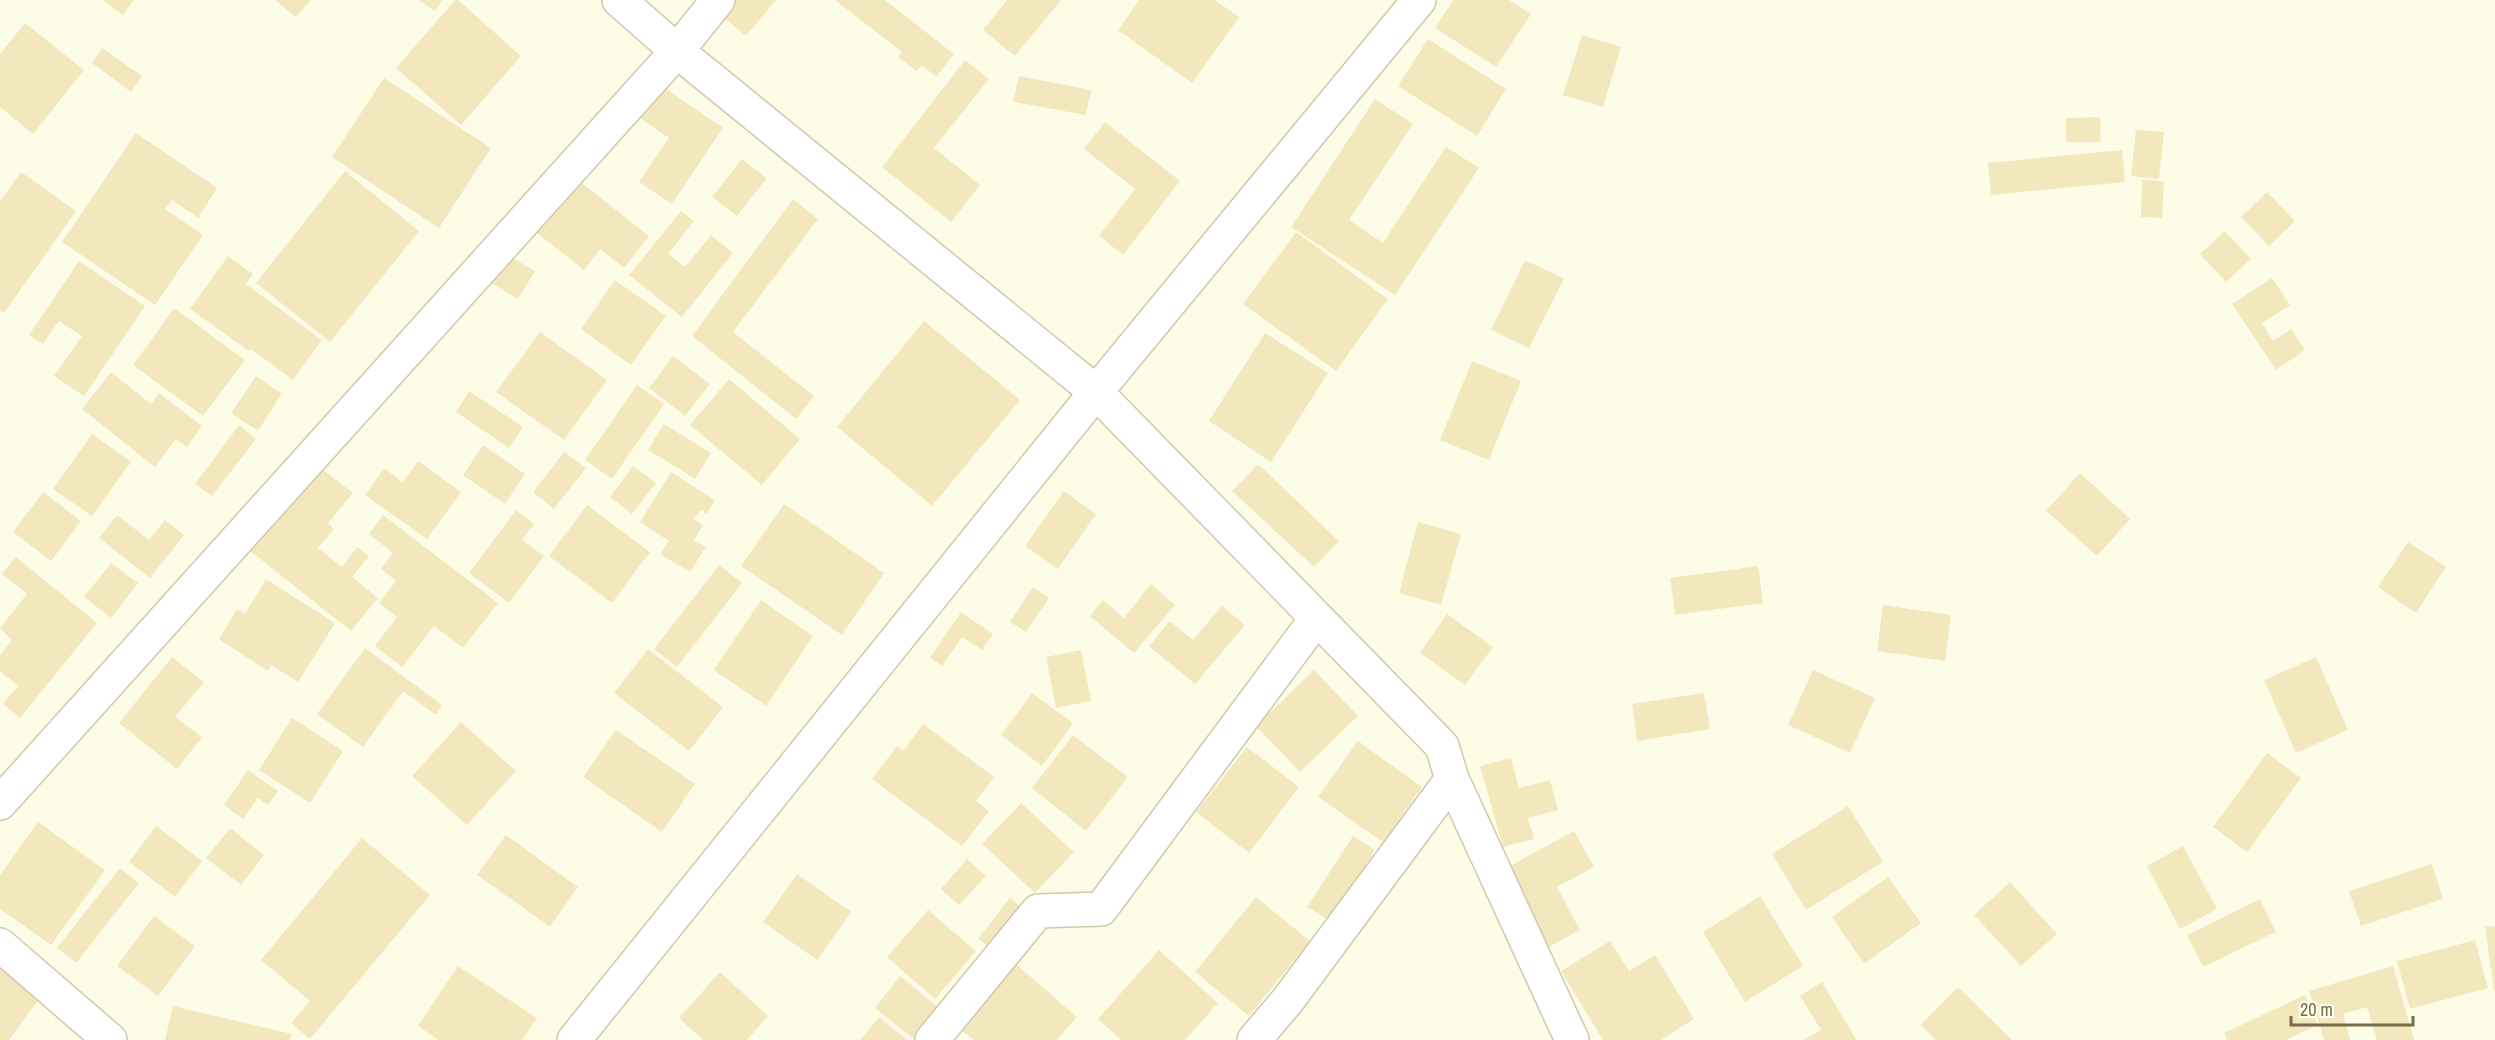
<svg xmlns="http://www.w3.org/2000/svg" width="2495" height="1040" viewBox="0 0 2495 1040" font-family="'Archivo Narrow',sans-serif">
<style>
.building{fill:#f3e7be}
.lines{fill:none;stroke-linecap:round;stroke-linejoin:round}
.street-casing{stroke:#cfc9ac;stroke-width:36}
.street{stroke:#fff;stroke-width:33}
</style>
<rect width="100%" height="100%" fill="#fdfde7"/>
<!-- building -->
<g class="building">
<polygon points="103,0 134,0 123,15"/>
<polygon points="275,0 311,0 296,17"/>
<polygon points="418,0 443,0 435,11"/>
<polygon points="455,0 458,0 521,56 461,125 396,68"/>
<polygon points="735,0 776,0 746,36 722,16"/>
<polygon points="835,0 885,0 954,54 936,77 922,65 917,71 898,57 902,52"/>
<polygon points="1007,0 1061,0 1015,56 983,30"/>
<polygon points="1139,0 1215,0 1239,17 1192,83 1118,30"/>
<polygon points="1453,0 1509,0 1531,14 1496,67 1435,28"/>
<polygon points="25,23 84,70 33,134 0,107 0,54"/>
<polygon points="1582,35 1621,47 1603,107 1563,95"/>
<polygon points="1428,39 1506,89 1477,136 1398,86"/>
<polygon points="102,48 142,76 131,92 92,63"/>
<polygon points="965,60 989,79 934,148 980,185 951,222 882,167"/>
<polygon points="1019,76 1091,90 1086,115 1013,102"/>
<polygon points="384,78 491,148 439,228 332,157"/>
<polygon points="659,84 723,128 672,204 639,182 669,138 637,116"/>
<polygon points="1375,99 1413,124 1349,220 1383,243 1446,147 1479,168 1395,295 1291,227"/>
<polygon points="2100,117 2101,142 2066,142 2066,118"/>
<polygon points="1105,122 1180,181 1123,255 1099,236 1135,189 1084,149"/>
<polygon points="2136,130 2164,132 2159,179 2131,176"/>
<polygon points="136,133 217,188 198,218 172,200 165,209 203,235 155,305 62,242"/>
<polygon points="2122,150 2125,182 1991,195 1988,163"/>
<polygon points="742,159 767,178 737,216 712,197"/>
<polygon points="345,171 419,231 330,342 256,283"/>
<polygon points="21,172 76,211 4,313 0,310 0,201"/>
<polygon points="578,180 649,236 624,268 600,249 584,270 537,233"/>
<polygon points="2142,180 2164,181 2162,218 2141,217"/>
<polygon points="2267,192 2295,221 2269,246 2241,217"/>
<polygon points="793,199 818,219 733,332 814,396 796,419 692,336"/>
<polygon points="681,211 694,221 668,254 685,267 711,235 733,253 682,317 629,275"/>
<polygon points="2225,231 2251,259 2226,282 2200,254"/>
<polygon points="1296,232 1388,299 1336,371 1243,304"/>
<polygon points="507,255 535,271 518,299 491,283"/>
<polygon points="228,256 253,274 246,284 322,340 293,380 251,349 249,351 190,309"/>
<polygon points="1525,260 1564,279 1529,348 1491,330"/>
<polygon points="79,261 145,306 84,396 54,376 82,336 59,321 43,344 29,335"/>
<polygon points="2272,278 2290,305 2262,323 2273,341 2291,329 2305,350 2276,370 2232,304"/>
<polygon points="615,280 666,316 631,365 581,329"/>
<polygon points="174,308 245,360 203,416 133,365"/>
<polygon points="924,321 1020,400 932,506 837,427"/>
<polygon points="540,332 607,380 564,440 496,392"/>
<polygon points="1265,333 1328,373 1271,462 1209,421"/>
<polygon points="673,356 710,384 685,416 649,388"/>
<polygon points="1472,361 1521,381 1489,460 1440,440"/>
<polygon points="111,372 151,404 159,393 202,426 187,447 176,439 155,467 82,409"/>
<polygon points="256,376 282,394 258,431 231,413"/>
<polygon points="729,379 800,439 762,485 690,425"/>
<polygon points="637,385 664,404 612,479 585,460"/>
<polygon points="469,391 523,427 509,448 456,412"/>
<polygon points="664,424 711,453 695,479 648,450"/>
<polygon points="239,425 256,439 212,496 195,484"/>
<polygon points="92,434 131,462 92,516 53,489"/>
<polygon points="483,445 525,474 505,504 463,475"/>
<polygon points="564,452 586,468 554,509 533,492"/>
<polygon points="418,461 461,492 427,539 365,495 384,468 403,482"/>
<polygon points="1258,464 1339,541 1314,567 1232,491"/>
<polygon points="317,465 353,493 328,523 334,529 318,548 342,567 357,547 369,556 352,577 378,598 351,631 249,550"/>
<polygon points="633,466 656,483 632,514 610,497"/>
<polygon points="671,472 715,500 707,514 701,510 694,519 703,525 694,540 706,547 690,572 660,554 669,541 640,522"/>
<polygon points="2080,473 2130,519 2097,556 2046,511"/>
<polygon points="1064,491 1096,514 1058,569 1025,546"/>
<polygon points="43,492 81,521 51,561 13,532"/>
<polygon points="784,504 884,573 842,635 741,566"/>
<polygon points="587,505 650,552 612,603 549,556"/>
<polygon points="516,510 534,524 522,540 544,556 509,603 469,573"/>
<polygon points="117,515 149,540 165,520 184,535 150,578 99,538"/>
<polygon points="383,515 498,603 463,648 434,626 402,667 375,646 397,617 379,603 396,581 381,569 393,553 369,534"/>
<polygon points="1418,522 1461,534 1441,605 1399,593"/>
<polygon points="2408,542 2446,567 2416,613 2378,587"/>
<polygon points="16,557 97,623 20,718 3,704 18,686 0,671 0,655 12,640 0,628 27,594 2,574"/>
<polygon points="111,563 138,583 111,618 84,597"/>
<polygon points="719,565 742,583 677,667 654,649"/>
<polygon points="1758,566 1763,603 1675,615 1670,578"/>
<polygon points="266,579 335,623 298,682 271,665 268,671 219,639 237,609 245,614"/>
<polygon points="1151,584 1175,605 1134,653 1090,616 1103,600 1124,618"/>
<polygon points="1033,587 1049,598 1026,632 1010,622"/>
<polygon points="761,600 813,636 766,706 714,670"/>
<polygon points="1883,605 1951,615 1945,661 1877,651"/>
<polygon points="1222,606 1245,625 1195,684 1149,646 1170,621 1193,640"/>
<polygon points="961,612 993,634 982,650 962,637 942,666 930,658"/>
<polygon points="1447,614 1493,647 1465,685 1420,653"/>
<polygon points="365,648 442,705 436,715 403,691 363,747 317,714"/>
<polygon points="648,649 723,707 689,751 614,693"/>
<polygon points="1081,650 1091,701 1056,708 1046,657"/>
<polygon points="172,657 204,682 175,717 202,737 177,769 119,723"/>
<polygon points="2316,657 2348,730 2296,753 2264,680"/>
<polygon points="1314,670 1358,716 1300,772 1256,726"/>
<polygon points="1813,670 1875,698 1850,753 1788,725"/>
<polygon points="1032,693 1073,723 1042,766 1001,735"/>
<polygon points="1704,693 1710,729 1637,741 1632,704"/>
<polygon points="292,718 343,751 310,803 259,770"/>
<polygon points="461,722 516,771 467,825 412,776"/>
<polygon points="923,724 994,777 976,801 989,811 962,846 872,779 897,746 903,751"/>
<polygon points="616,730 695,784 662,832 583,777"/>
<polygon points="1073,735 1128,777 1086,831 1032,788"/>
<polygon points="1358,741 1422,787 1383,842 1318,797"/>
<polygon points="1247,747 1299,787 1249,853 1196,812"/>
<polygon points="2267,753 2301,778 2247,852 2213,827"/>
<polygon points="1511,758 1519,788 1550,780 1558,810 1528,818 1534,839 1503,847 1480,766"/>
<polygon points="248,770 278,791 268,805 258,798 243,819 224,805"/>
<polygon points="1021,803 1074,852 1035,893 982,844"/>
<polygon points="1848,806 1883,862 1806,910 1772,854"/>
<polygon points="38,822 105,870 51,945 0,909 0,875"/>
<polygon points="156,826 202,861 175,897 129,862"/>
<polygon points="230,828 264,855 241,885 206,858"/>
<polygon points="1574,831 1594,867 1557,887 1580,930 1549,947 1506,868"/>
<polygon points="506,835 578,887 550,927 477,875"/>
<polygon points="1353,836 1375,850 1330,921 1307,907"/>
<polygon points="362,838 430,895 310,1039 291,1023 310,1001 261,960"/>
<polygon points="2183,846 2217,909 2180,929 2147,866"/>
<polygon points="967,859 986,876 959,905 941,889"/>
<polygon points="2432,864 2443,899 2361,926 2349,891"/>
<polygon points="120,868 139,883 76,963 57,948"/>
<polygon points="797,874 851,912 817,960 763,922"/>
<polygon points="1888,877 1921,923 1864,964 1832,917"/>
<polygon points="2010,882 2057,934 2021,966 1974,915"/>
<polygon points="1760,896 1803,966 1745,1002 1703,932"/>
<polygon points="1256,897 1310,941 1249,1016 1195,972"/>
<polygon points="1010,898 1030,915 999,955 978,939"/>
<polygon points="2260,899 2276,932 2203,967 2187,935"/>
<polygon points="928,910 976,951 935,999 887,957"/>
<polygon points="154,916 195,946 158,996 117,966"/>
<polygon points="2495,926 2495,991 2494,991 2485,927"/>
<polygon points="2475,940 2488,988 2410,1009 2397,961"/>
<polygon points="1610,941 1629,971 1655,955 1694,1019 1661,1040 1603,1040 1561,971"/>
<polygon points="1159,950 1218,1003 1185,1040 1121,1040 1098,1019"/>
<polygon points="1016,964 1077,1017 1057,1040 974,1040 960,1029"/>
<polygon points="3,966 42,995 9,1040 0,1040 0,969"/>
<polygon points="458,966 537,1018 522,1040 438,1040 418,1026"/>
<polygon points="2393,966 2414,1040 2377,1040 2367,1007 2343,1014 2350,1040 2324,1040 2309,991"/>
<polygon points="720,972 768,1016 747,1040 703,1040 679,1018"/>
<polygon points="900,976 943,1011 921,1040 915,1040 875,1008"/>
<polygon points="1822,982 1856,1039 1855,1040 1804,1040 1821,1030 1800,996"/>
<polygon points="1958,987 2012,1040 1936,1040 1921,1025"/>
<polygon points="2305,995 2318,1025 2286,1040 2227,1040 2224,1033"/>
<polygon points="173,1006 292,1034 290,1040 165,1040"/>
<polygon points="879,1017 907,1040 860,1040"/>
</g>
<g class="lines">
<!-- street casing -->
<g class="street-casing">
<g id="street">
<polyline points="619,0 677,51 1096,392 1442,746 1452,779 1572,1040"/>
<polyline points="0,803 677,51 718,0"/>
<polyline points="0,945 110,1040"/>
<polyline points="574,1040 1096,392 1419,0"/>
<polyline points="932,1040 1038,911 1101,909 1316,619"/>
<polyline points="1254,1040 1288,1000 1452,779"/>
</g>
</g>
<!-- street -->
<use href="#street" class="street"/>
</g>
<!-- scale -->
<path d="M2291 1016v9h122v-9" fill="none" stroke="#776b4a" stroke-width="3"/>
<text x="2300" y="1016" font-size="18" fill="#776b4a" stroke="#ffffee" stroke-width="4.5" paint-order="stroke">20 m</text>
</svg>
